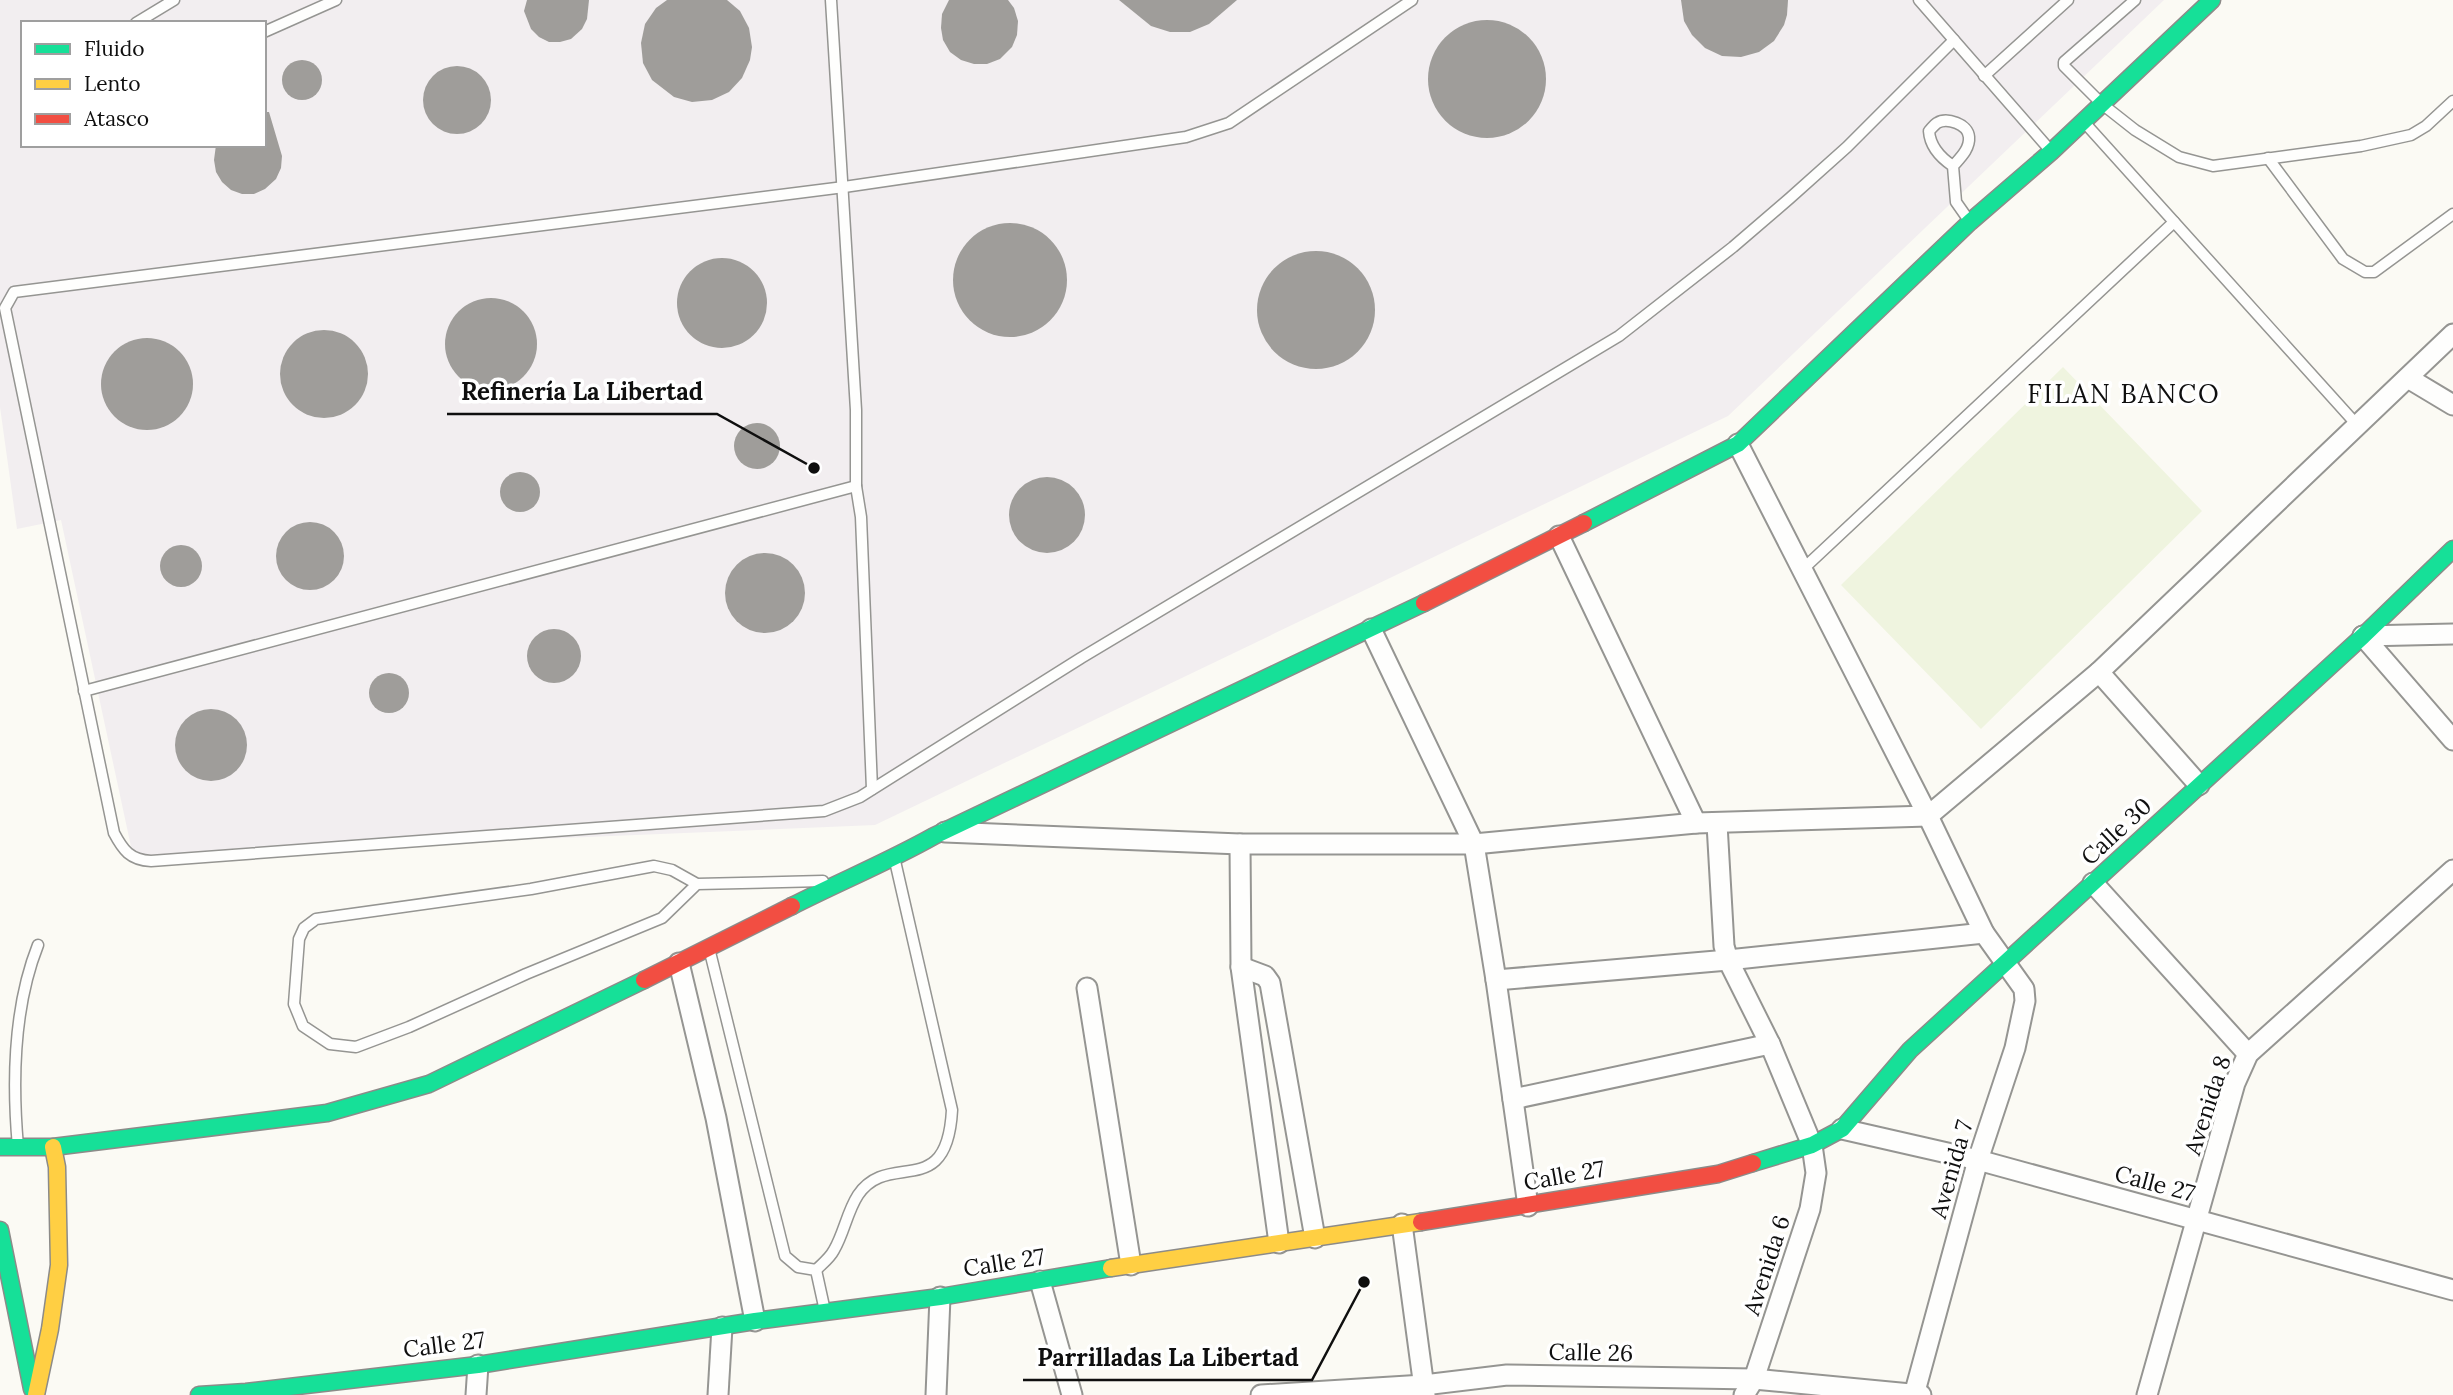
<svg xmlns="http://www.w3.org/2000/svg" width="2453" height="1395" viewBox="0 0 2453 1395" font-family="Lora,serif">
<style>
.industrial{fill:#f2eef0;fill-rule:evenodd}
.pitch{fill:#eff4df}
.building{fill:#9f9d9a}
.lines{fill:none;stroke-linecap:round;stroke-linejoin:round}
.lane-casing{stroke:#959592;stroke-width:13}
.street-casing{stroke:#959592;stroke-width:23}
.fast-casing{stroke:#8c8b89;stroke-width:19}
.slow-casing{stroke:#8c8b89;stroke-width:19}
.jam-casing{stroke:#8c8b89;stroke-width:19}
.lane{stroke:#fefefd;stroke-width:10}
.street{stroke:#fefefd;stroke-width:19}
.fast{stroke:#16e098;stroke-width:16}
.slow{stroke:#ffcf43;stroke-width:16}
.jam{stroke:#f24e42;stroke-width:16}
.labels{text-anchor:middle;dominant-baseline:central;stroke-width:7;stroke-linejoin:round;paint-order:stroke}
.street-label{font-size:23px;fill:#0f0f0f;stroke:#fff}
.quarter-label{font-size:26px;letter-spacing:2px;fill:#0f0f0f;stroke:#fff}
.leader{fill:none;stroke:#0f0f0f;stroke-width:2.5}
.callout-dot{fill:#0f0f0f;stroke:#fff;stroke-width:2.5}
.callout-label{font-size:24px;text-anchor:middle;font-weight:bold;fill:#0f0f0f;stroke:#fff;stroke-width:7;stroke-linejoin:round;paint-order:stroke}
</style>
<rect width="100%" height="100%" fill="#fbfaf4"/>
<!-- industrial -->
<path class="industrial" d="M0 0H2164L1728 416 875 825 133 856 61 520 17 529 0 407ZM23 23H264V145H23Z"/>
<!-- pitch -->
<polygon class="pitch" points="2063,367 2202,511 1981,729 1841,585"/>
<!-- building -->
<g class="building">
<polygon points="527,0 589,0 587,19 582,29 571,39 560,42 549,42 539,37 531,29 524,11"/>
<polygon points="667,0 727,0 740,11 749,28 752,47 750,60 742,78 729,92 712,100 692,102 674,97 652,80 643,63 641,43 645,24 656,8"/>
<polygon points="949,0 1008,0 1014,8 1018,21 1017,35 1012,47 1000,59 987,64 974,64 961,60 950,52 943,40 941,28 942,14"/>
<polygon points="1119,0 1237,0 1209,24 1190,32 1170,32 1151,26"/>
<polygon points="1681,0 1788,0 1787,15 1784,25 1774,41 1759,52 1741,57 1722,56 1705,48 1692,35 1684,21"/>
<circle cx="1487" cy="79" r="59"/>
<circle cx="302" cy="80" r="20"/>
<circle cx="457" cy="100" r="34"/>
<polygon points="264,112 269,112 282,156 281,168 276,179 265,189 254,194 242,194 231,190 222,182 216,172 214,160 216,145 264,145"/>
<circle cx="1010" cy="280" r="57"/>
<circle cx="1316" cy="310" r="59"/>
<circle cx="722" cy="303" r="45"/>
<circle cx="491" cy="344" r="46"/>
<circle cx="324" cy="374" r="44"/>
<circle cx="147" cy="384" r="46"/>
<circle cx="757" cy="446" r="23"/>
<circle cx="520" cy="492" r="20"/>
<circle cx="1047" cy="515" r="38"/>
<circle cx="310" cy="556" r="34"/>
<circle cx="181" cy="566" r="21"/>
<circle cx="765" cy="593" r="40"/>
<circle cx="554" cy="656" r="27"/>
<circle cx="389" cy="693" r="20"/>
<circle cx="211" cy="745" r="36"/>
</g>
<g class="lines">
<!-- lane casing -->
<g class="lane-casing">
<g id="lane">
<polyline points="831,0 856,410 856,486 861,517 872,789"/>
<path d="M1412 0 1229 123 1186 137 844 187 14 292 5 308 114 833C123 850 130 860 151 861L824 811 860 797 1081 658 1619 336 1733 247 1790 198 1847 147 1954 40"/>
<polyline points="1919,0 2050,150"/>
<polyline points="2135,0 2064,62 2064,66 2102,104 2135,130 2179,157 2213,166 2361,146 2411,135 2426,126 2453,101"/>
<polyline points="136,23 174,0"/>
<polyline points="264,32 336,0"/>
<polyline points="1984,76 2068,0"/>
<polyline points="2084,122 2358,426"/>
<polyline points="2268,158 2343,259 2365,272 2374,272 2453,214"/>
<path d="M1953 166C1941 158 1930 146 1929 131 1932 128 1934 125 1937 123 1947 117 1968 124 1969 137 1970 149 1960 158 1953 166L1956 202 1970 222"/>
<polyline points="1802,570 2174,222"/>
<polyline points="84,691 856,486"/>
<polyline points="697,884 662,918 526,974 409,1027 356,1047 330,1044 303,1026 294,1004 299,939 304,928 316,919 531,889 654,866 672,870 697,884 823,881"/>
<polyline points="709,948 785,1256 798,1267 816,1270 825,1311"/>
<path d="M18 1147C12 1080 13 1008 38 945"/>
<path d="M816 1270C822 1264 830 1258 834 1250 844 1233 847 1212 858 1195 889 1149 947 1203 952 1110L895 861"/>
</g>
</g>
<!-- street casing -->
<g class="street-casing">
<g id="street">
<polyline points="2408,378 2453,405"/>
<polyline points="1738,444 1928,816 1984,933 2024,989 2025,1001 2015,1048 1978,1160 1914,1395"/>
<polyline points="1559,536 1696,823"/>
<polyline points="1371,629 1474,844 1496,980 1528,1206"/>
<polyline points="2363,636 2453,740"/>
<polyline points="2363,636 2453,634"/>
<polyline points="2099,672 2199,785"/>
<polyline points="1717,824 1724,946 1728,960 1770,1044 1812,1145 1816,1173 1810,1209 1754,1379 1744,1395"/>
<polyline points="945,832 1240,844 1474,844 1696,823 1928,816 2099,672 2453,334"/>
<polyline points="1240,844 1241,967 1279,1243"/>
<polyline points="2093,883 2248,1054"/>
<polyline points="679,963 716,1118 755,1321"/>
<polyline points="1241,967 1265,976 1270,983 1315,1238"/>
<polyline points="1496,980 1728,960 1984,933"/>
<polyline points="1087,988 1131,1265"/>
<polyline points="1513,1099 1770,1044"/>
<polyline points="1842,1129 1978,1160 2453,1290"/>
<polyline points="1402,1224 1425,1395"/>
<polyline points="1040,1281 1072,1395"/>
<polyline points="476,1395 478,1365"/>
<polyline points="718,1395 722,1327"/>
<polyline points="936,1395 940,1297"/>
<polyline points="1261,1395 1424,1385 1507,1375 1754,1379 1921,1395"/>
<polyline points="2147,1395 2235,1083 2248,1054 2453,870"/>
</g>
</g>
<!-- fast casing -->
<g class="fast-casing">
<g id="fast">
<polyline points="1584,523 1738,444 1970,222 2051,152 2212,0"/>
<path d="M792 906C839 882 888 862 934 836L1424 603"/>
<polyline points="0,1147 53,1147 327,1113 429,1084 644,980"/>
<polyline points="1753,1163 1812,1145 1842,1129 1910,1050 2363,636 2453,549"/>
<polyline points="0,1230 32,1389"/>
<polyline points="199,1395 246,1392 478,1365 755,1321 940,1297 1111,1268"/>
</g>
</g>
<!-- slow casing -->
<g class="slow-casing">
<g id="slow">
<polyline points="1111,1268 1421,1222"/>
<polyline points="36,1395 50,1329 59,1265 57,1167 53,1147"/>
</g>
</g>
<!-- jam casing -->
<g class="jam-casing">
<g id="jam">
<polyline points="1424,603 1584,523"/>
<polyline points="644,980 792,906"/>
<polyline points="1421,1222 1718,1174 1753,1163"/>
</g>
</g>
<!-- lane -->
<use href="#lane" class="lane"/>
<!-- street -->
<use href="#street" class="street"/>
<!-- fast -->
<use href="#fast" class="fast"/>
<!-- slow -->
<use href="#slow" class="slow"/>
<!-- jam -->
<use href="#jam" class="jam"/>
</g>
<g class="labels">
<!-- street labels -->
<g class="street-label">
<text transform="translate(2116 831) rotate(-43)">Calle 30</text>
<text transform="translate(2207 1105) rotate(-72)">Avenida 8</text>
<text transform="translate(1951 1169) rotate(-74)">Avenida 7</text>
<text transform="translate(1564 1175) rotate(-10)">Calle 27</text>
<text transform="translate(2155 1183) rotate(15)">Calle 27</text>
<text transform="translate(1004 1262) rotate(-9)">Calle 27</text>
<text transform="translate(1766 1265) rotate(-72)">Avenida 6</text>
<text transform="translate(444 1344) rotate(-7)">Calle 27</text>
<text transform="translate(1591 1352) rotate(1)">Calle 26</text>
</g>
<!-- quarter labels -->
<g class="quarter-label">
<text x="2124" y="393">FILAN BANCO</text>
</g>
</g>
<!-- callouts -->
<path class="leader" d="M814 468L717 414H447M1364 1282L1312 1380H1023"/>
<g class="callout-dot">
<circle cx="814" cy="468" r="7"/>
<circle cx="1364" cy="1282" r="7"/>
</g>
<g class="callout-label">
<text x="582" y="400">Refinería La Libertad</text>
<text x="1168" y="1366">Parrilladas La Libertad</text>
</g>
<!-- legend -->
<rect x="21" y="21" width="245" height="126" fill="#ffffff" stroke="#9f9f9f" stroke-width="2"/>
<rect x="35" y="44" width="35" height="10" fill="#16e098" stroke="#9f9f9f" stroke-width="2"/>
<text x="84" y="56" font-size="21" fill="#0f0f0f">Fluido</text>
<rect x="35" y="79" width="35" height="10" fill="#ffcf43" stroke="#9f9f9f" stroke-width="2"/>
<text x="84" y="91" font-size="21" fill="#0f0f0f">Lento</text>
<rect x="35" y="114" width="35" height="10" fill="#f24e42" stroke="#9f9f9f" stroke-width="2"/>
<text x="84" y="126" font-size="21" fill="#0f0f0f">Atasco</text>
</svg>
